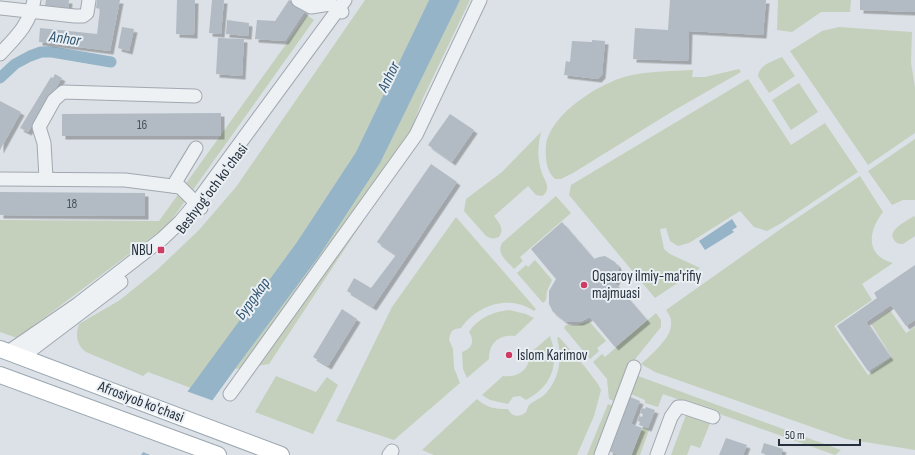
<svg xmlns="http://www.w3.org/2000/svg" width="915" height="455" viewBox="0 0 915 455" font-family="'Sofia Sans Condensed',sans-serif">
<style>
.green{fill:#c4d0bc}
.water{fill:#95b4c8}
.pier{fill:#dbe1e6}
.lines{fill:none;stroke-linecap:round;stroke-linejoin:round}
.canal{stroke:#95b4c8;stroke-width:11}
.building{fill:#b2bbc3;filter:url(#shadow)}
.minor-casing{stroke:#a1a8b0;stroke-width:15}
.major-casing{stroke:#9aa7b2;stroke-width:18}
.minor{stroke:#eef1f4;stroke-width:13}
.major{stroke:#fff;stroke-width:16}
.poi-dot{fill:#d03b64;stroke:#eaeff4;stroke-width:1.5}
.labels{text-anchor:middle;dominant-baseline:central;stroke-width:4;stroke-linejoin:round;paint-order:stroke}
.number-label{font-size:13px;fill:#48535e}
.street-label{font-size:15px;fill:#25303c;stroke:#eaeff4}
.poi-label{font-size:15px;fill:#25303c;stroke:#eaeff4;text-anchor:start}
.water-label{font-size:16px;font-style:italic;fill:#2f5470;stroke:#eaeff4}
</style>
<defs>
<filter id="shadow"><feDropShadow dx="3.5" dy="3.5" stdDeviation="0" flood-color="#0004"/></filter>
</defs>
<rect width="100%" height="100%" fill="#dbe1e6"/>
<!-- green -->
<g class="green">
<path d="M365 0H429L356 152 297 242 191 388 148 372 143 376 86 352C77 346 75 335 79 324L120 300 157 270 199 230 236 187Z"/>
<polygon points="460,0 470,0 423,98 396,171 269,364 235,369 317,259"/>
<polygon points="778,0 851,0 850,12 821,12 792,32 777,30"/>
<polygon points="307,15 314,20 168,225 17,338 0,332 0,220 159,221"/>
<polygon points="839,27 912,32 911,63 915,87 915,133 868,165 790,51 822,31"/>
<path d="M782 57 795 76 769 93 758 76C759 65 773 61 782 57Z"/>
<path d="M739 69 741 72 673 111 573 173 561 179H555C546 171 545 157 546 145 551 113 602 81 632 75 652 71 673 71 693 70L692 77H705Z"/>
<polygon points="748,79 791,145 825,123 858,172 780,224 767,231 754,227 740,211 689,243 678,246 670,241 666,228 660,229 664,249 670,254 700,268 655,298 569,195 571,185"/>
<polygon points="799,83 818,112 791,130 772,100"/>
<path d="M541 132C538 145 537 157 541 170 542 176 548 183 547 188 547 192 545 194 542 196L536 195 528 186 494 216C499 223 505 228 499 237 494 239 491 239 486 236L464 211 466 199 502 172Z"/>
<polygon points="915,139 915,200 903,200 892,205 868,171"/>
<path d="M860 176 883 212C868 231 865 256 893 263L862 284 872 300 834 326 868 375 892 357 871 324 890 310 906 333 915 327V450L846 439 655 372 641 364C651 355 671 338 671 325 672 319 669 314 666 310L782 228Z"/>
<path d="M556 196 571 213 520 257 523 261 514 269C507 261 496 254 502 243Z"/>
<path d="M914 216 915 217V236L903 244C898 244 895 243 893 238 889 229 907 221 914 216Z"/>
<path d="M456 217 536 309 534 311C509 294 477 305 461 328L455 329 452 331 450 335 449 340 453 349 454 368 460 383 394 440 336 421 392 307Z"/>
<polygon points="535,260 552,280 547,291 546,300 543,303 517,273 526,265 528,267"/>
<path d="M509 310 526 314 534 318 515 336C499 334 489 343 489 359L467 378 463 369 462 352C472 349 475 341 469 332 478 318 492 312 509 310Z"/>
<polygon points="656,313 661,320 661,327 636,358 631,367 616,402 609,399 607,379 593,362 602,354 605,357"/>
<polygon points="589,321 606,341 597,348 599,351 590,359 564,328 566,325 577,325"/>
<path d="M550 336C560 364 552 386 526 400L520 396 513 397 508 404 490 400 482 395 503 376C519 378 530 369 530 353Z"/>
<path d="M559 337 585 367 598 384 601 390 594 416 577 455H434L422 450 477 399C486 408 496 409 508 409 512 417 519 418 526 412 527 411 527 408 528 407 529 403 539 399 543 396 559 381 563 359 557 338Z"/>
<polygon points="276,376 316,392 327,377 338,385 313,434 255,412"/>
<polygon points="638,376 841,450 835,455 663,394 658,407 645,403 645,400 631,394"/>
<polygon points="608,404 616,407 596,455 587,455"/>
<polygon points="686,415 711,421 700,448 691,445 687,455 671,455"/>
<polygon points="642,428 649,430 640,455 632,455"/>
</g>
<!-- water -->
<g class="water">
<polygon points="429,0 460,0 380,163 317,259 235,369 173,455 141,455 297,242 356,152"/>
<polygon points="732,219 737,227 732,230 734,232 705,250 699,241"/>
</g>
<!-- pier -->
<polygon class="pier" points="186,391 214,401 176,455 150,455 141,451"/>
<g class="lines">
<!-- canal -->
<polyline class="canal" points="0,78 15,64 30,56 41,52 52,52 111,62"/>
</g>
<!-- building -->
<g class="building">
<polygon points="46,0 69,0 68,9 45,6"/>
<polygon points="97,0 120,0 110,51 39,42 40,28 97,34 100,9 96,8"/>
<polygon points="177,0 195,0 194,35 176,34"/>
<polygon points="212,0 224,0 221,34 209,33"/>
<polygon points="289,0 305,11 285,41 255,39 257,20 275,21"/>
<polygon points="670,0 766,0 763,35 689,31 688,61 633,59 635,28 668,30"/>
<polygon points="860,0 915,0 915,12 860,10"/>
<polygon points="227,20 249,23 248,36 226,34"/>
<polygon points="122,27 134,29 129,51 118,48"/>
<polygon points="218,38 244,39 242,76 216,74"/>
<polygon points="592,40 605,41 602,75 598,79 564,75 566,61 570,62 572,41 592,42"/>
<polygon points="55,74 62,78 28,132 20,128 51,77 53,78"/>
<polygon points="0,101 21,112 0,150"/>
<polygon points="221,113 221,136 62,136 62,114"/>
<polygon points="450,114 474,130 452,162 428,145"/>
<polygon points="431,164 457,182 373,307 347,291 354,278 371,288 396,255 377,242"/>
<polygon points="0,192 145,193 145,216 0,215"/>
<polygon points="562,222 594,259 599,257 605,256 615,262 618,266 619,273 615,283 647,320 615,347 590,317 580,322 570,322 565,321 553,312 549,304 549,291 556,279 531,249"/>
<polygon points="915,265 915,320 906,326 891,305 866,322 890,357 868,371 837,326 877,298 874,293"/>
<polygon points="342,309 357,319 328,366 313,357"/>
<polygon points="630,397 640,401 631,424 642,428 631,455 618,455 609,451"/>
<polygon points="646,407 655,410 648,428 639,425 640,422 638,421 639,416 642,417 643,414 640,413 642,408 645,409"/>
<polygon points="726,438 747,445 743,455 719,455"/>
<polygon points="764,443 783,449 781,455 768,455 761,453"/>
</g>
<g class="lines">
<!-- minor casing -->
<g class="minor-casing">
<g id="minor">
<polyline points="298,0 311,7 330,4 342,12"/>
<polyline points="0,8 75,16 83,16 87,13 89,0"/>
<path d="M0 54C16 37 30 24 34 0"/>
<polyline points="46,178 44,143 39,127 54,100 63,92 195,96"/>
<polyline points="0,179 125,180 180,187 201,208"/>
<polyline points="173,186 196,148"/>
<polyline points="8,352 78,304 162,239 180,222 196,203 345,0"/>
<polyline points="22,357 121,282"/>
<polyline points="230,394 416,135 480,0"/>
<polyline points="389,455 392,451"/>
<polyline points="601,455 634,367"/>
<polyline points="657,455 671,417 678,407 683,407 713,417"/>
</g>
</g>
<!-- major casing -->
<g class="major-casing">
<g id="major">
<polyline points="0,349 281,455"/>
<polyline points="0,375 218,455"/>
</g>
</g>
<!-- minor -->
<use href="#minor" class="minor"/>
<!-- major -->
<use href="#major" class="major"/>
</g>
<!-- markers -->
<g class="poi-dot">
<rect x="157" y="246" width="8" height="8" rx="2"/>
<circle cx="584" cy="285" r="4"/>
<circle cx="509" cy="355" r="4"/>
</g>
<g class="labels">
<!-- number labels -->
<g class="number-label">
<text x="142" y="125">16</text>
<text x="72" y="204">18</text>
</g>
<!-- street labels -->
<g class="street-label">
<text transform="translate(212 189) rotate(-53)">Beshyogʻoch koʻchasi</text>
<text transform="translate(141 402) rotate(21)">Afrosiyob ko'chasi</text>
</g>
<!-- poi labels -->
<g class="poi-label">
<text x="153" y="250" text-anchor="end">NBU</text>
<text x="592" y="276">Oqsaroy ilmiy-ma'rifiy<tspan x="592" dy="17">majmuasi</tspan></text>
<text x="517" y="355">Islom Karimov</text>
</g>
<!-- water labels -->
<g class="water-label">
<text transform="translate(65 39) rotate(8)">Anhor</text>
<text transform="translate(389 77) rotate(-64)">Anhor</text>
<text transform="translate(253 299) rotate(-54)">Бурджар</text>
</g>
</g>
<!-- scale -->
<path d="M779 439v6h81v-6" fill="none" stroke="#25303c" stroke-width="2"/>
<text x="785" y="439" font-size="12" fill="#25303c" stroke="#eaeff4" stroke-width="3" paint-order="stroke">50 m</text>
</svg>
